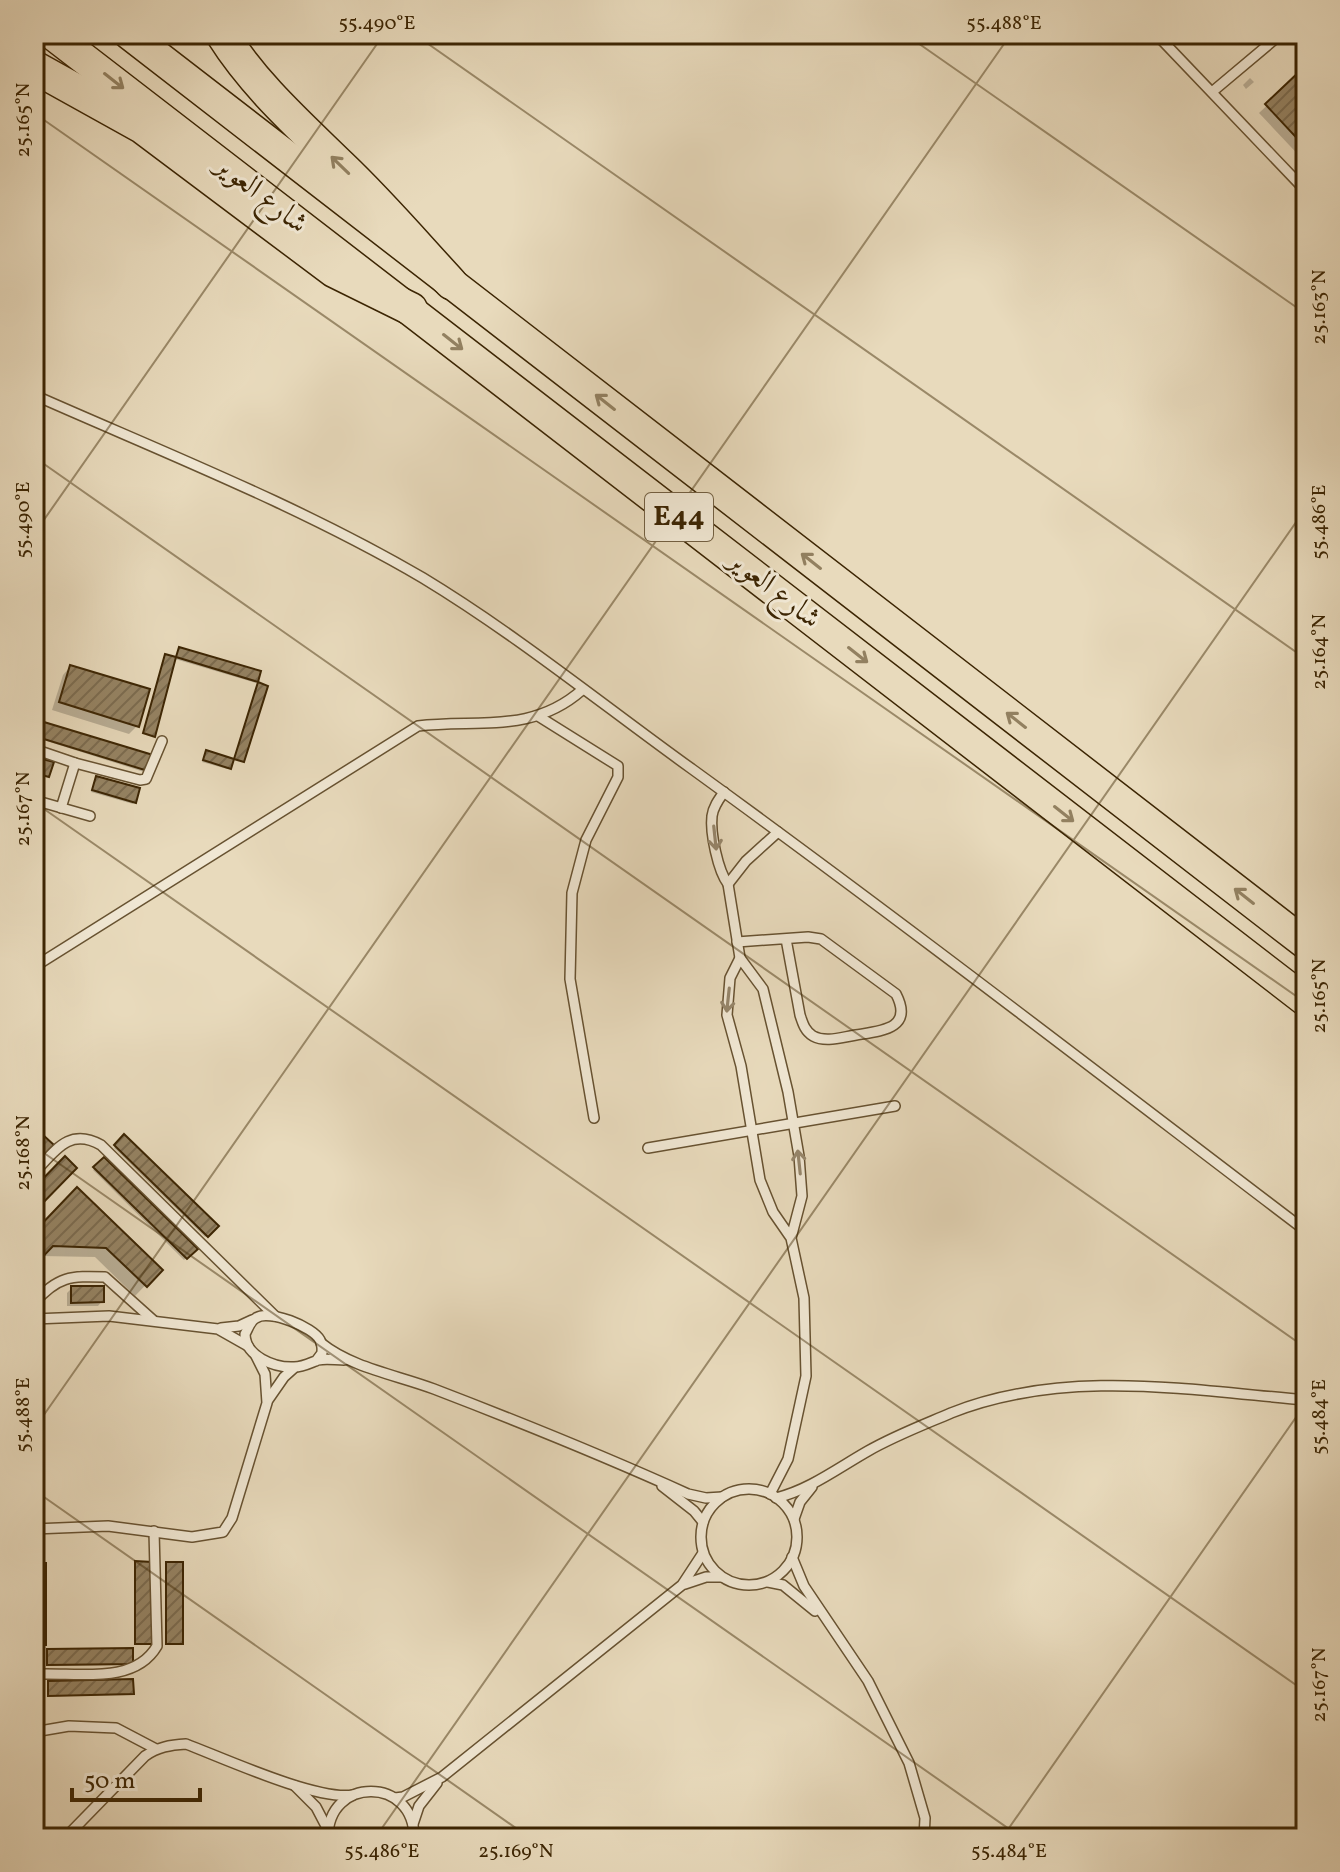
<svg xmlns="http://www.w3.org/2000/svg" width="1340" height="1872" viewBox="0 0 1340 1872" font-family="Vollkorn,Amiri,serif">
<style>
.shadow{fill:#0003}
.building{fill:url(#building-hatch);stroke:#3c2503;stroke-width:2}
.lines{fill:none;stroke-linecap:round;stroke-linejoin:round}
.service-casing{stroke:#675231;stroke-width:12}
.trunk-casing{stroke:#3c2503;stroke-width:33}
.motorway-casing{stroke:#3c2503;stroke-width:35}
.service{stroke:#f0e7d3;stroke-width:9}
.trunk{stroke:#e8dabc;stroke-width:30}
.motorway{stroke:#e8dabc;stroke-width:32}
.oneway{stroke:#928060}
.oneway2{stroke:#96866b}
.ticks{fill:none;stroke:#3c2503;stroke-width:2;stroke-opacity:0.45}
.labels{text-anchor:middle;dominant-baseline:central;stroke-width:6;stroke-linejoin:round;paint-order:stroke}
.shield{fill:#f0e7d3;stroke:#725f41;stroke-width:2}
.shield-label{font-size:28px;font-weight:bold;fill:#3c2503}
.street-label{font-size:30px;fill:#3c2503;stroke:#f0e7d3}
.neatline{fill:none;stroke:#3c2503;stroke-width:3}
.ticks-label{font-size:20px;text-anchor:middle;fill:#3c2503}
</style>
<defs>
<pattern id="building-hatch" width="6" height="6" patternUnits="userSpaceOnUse" patternTransform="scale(2)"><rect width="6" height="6" fill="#958363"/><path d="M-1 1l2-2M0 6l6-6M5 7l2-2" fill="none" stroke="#7b6b4f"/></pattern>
</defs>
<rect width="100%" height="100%" fill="#e8dabc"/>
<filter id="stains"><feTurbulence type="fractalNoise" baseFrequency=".0025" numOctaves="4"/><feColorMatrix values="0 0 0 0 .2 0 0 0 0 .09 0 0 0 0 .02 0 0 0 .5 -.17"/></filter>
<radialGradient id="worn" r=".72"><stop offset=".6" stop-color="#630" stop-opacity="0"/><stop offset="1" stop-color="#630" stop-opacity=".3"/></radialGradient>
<!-- shadow -->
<g class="shadow">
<polygon points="1242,34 1255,34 1244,44 1238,38"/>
<polygon points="1300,74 1306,80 1306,163 1259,113"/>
<polygon points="1250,78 1254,82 1246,89 1243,85"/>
<polygon points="180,649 258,672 256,683 175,659"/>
<polygon points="70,667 137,726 129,734 52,710 63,675"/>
<polygon points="34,721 146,770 144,772 34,737"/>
<polygon points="206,752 229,768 227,769 202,762"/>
<polygon points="95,780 134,802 133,804 91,792"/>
<polygon points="124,1137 216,1226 205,1237 114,1148"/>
<polygon points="104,1160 195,1249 184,1260 93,1170"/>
<polygon points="77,1190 160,1270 135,1296 95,1257 41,1256 34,1263 34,1234"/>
<polygon points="72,1288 102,1301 98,1306 67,1306 67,1293"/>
<polygon points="136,1563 150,1643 148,1645 134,1645"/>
<polygon points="167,1564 181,1643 179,1645 165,1645"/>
<polygon points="131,1650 129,1665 46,1666 47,1651"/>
<polygon points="49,1683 132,1693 47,1697"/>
</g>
<!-- building -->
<g class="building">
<polygon points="1300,71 1306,77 1306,148 1265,104"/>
<polygon points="179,647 261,671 258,682 176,657"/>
<polygon points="165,654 176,657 155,737 143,733"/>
<polygon points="70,665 150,689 139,727 59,702"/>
<polygon points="258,682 268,686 244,762 234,759"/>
<polygon points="34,719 153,755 148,771 34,736"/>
<polygon points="206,750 234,759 231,769 203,760"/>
<polygon points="34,757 54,762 49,777 34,773"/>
<polygon points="96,776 140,788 136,803 92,790"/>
<polygon points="42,1134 54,1145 34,1166 34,1142"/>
<polygon points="124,1134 219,1226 208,1237 114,1145"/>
<polygon points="65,1156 77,1168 34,1212 34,1188"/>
<polygon points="104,1157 198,1249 187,1259 93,1167"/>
<polygon points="77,1187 163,1270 147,1287 106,1248 53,1246 34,1266 34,1232"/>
<polygon points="71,1286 104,1286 104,1302 71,1303"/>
<polygon points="135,1561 152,1562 152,1644 135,1644"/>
<rect x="166" y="1562" width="17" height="82"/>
<rect x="34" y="1563" width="12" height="82"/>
<polygon points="133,1648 133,1664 47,1665 47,1649"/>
<polygon points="133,1679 134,1694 48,1696 48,1681"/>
</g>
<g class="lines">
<!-- service casing -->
<g class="service-casing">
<g id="service">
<polyline points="1156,34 1306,191"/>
<polyline points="1295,34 1306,47"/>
<polyline points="1212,92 1281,34"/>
<path d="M34 395C165 453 300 506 423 578 517 635 603 705 692 769 899 919 1102 1076 1306 1231"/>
<polyline points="538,716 618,766 618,777 586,840 572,893 570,979 594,1118"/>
<polyline points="34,749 75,763 140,780 146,779 162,741"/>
<path d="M724 792C719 799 713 807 712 816 710 833 718 871 728 884L740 958"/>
<polyline points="34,800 90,816"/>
<polyline points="61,808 75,763"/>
<polyline points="728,884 746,861 778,832"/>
<path d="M737 942 808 937 821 939 896 994C914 1029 881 1031 856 1035 842 1037 826 1043 813 1036 805 1031 803 1024 800 1015L786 939"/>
<path d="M34 967 418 726C478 719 532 734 582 690"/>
<polyline points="648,1148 895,1106"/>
<path d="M34 1173C55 1151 69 1127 101 1145L275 1316"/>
<path d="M34 1303C58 1276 70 1276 105 1277L153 1320"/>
<polyline points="34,1319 109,1316 218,1329 248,1346"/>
<polyline points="221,1328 239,1326 252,1320"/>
<path d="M321 1343C352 1368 397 1375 434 1389 520 1422 604 1456 688 1494L706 1498 722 1497"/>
<path d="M316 1361 322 1353C322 1348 323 1345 320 1340 313 1327 269 1309 256 1318 250 1321 248 1329 245 1334 245 1356 274 1368 294 1367 303 1367 310 1363 318 1360 327 1358 335 1360 344 1360"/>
<polyline points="268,1400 284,1377 294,1368"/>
<polyline points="662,1486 694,1511 703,1522"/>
<circle cx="749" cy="1537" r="48"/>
<polyline points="770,1494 788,1459 806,1376 804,1298 791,1238 773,1212 760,1180 741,1066 727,1015 730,978 740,958 763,989 788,1092 799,1156 802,1196 791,1238"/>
<path d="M776 1498C809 1490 838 1468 868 1451 894 1436 923 1425 951 1413 1064 1368 1189 1390 1306 1400"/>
<polyline points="794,1519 800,1502 812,1487"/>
<polyline points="34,1529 108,1526 192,1537 223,1532 232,1518 267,1403 265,1374 256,1356"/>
<polyline points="792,1557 804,1586 868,1681 909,1763 925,1818 924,1838"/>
<polyline points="768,1582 783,1585 815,1611"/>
<polyline points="685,1584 706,1577 721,1577"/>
<path d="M34 1670 42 1674C80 1673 135 1684 157 1646L154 1531"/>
<polyline points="34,1732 69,1726 116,1728 156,1749"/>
<polyline points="295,1786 316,1807 327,1828"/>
<polyline points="395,1798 403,1797 442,1777 682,1585 703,1553"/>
<polyline points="413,1824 419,1806 437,1783"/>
<path d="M65 1838 145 1756C158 1747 170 1745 186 1744 223 1758 317 1801 353 1795"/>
<path d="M328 1838C327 1776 415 1776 414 1838"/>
</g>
</g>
<!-- trunk casing -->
<g class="trunk-casing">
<g id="trunk">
<polyline points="52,34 1306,1001"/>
<polyline points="129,34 1306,944"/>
</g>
</g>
<!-- motorway casing -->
<g class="motorway-casing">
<g id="motorway">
<path d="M222 34C254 85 298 124 341 166 380 203 415 244 451 283"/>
<polyline points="34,67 142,127 334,271 411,309"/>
</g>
</g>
<!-- service -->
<use href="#service" class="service"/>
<!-- trunk -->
<use href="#trunk" class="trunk"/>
<!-- motorway -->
<use href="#motorway" class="motorway"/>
</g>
<!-- one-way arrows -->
<defs><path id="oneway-shaft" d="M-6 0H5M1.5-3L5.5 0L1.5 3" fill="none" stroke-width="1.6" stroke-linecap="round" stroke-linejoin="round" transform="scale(2)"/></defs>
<g class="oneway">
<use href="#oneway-shaft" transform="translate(114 81) rotate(38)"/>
<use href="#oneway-shaft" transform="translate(340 165) rotate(-136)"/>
<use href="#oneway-shaft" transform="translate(453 342) rotate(38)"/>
<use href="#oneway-shaft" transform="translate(605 402) rotate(-142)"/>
<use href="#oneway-shaft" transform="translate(811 561) rotate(-142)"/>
<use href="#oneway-shaft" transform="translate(858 655) rotate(38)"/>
<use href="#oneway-shaft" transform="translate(1016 720) rotate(-142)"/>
<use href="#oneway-shaft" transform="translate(1064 814) rotate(38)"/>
<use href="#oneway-shaft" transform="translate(1244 896) rotate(-142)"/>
</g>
<g class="oneway2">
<use href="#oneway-shaft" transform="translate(715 838) rotate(84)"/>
<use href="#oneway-shaft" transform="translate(728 1000) rotate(96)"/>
<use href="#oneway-shaft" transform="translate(799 1162) rotate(-96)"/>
</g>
<!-- ticks -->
<path class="ticks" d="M414 34 1306 659M905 34 1306 314M34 113 1306 1003M34 457 1306 1348M34 534 384 34M34 802 1306 1692M34 1146 1022 1838M34 1429 1011 34M34 1490 530 1838M34 1835 39 1838M375 1838 1306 508M1002 1838 1306 1403"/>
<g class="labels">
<!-- shield labels -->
<rect class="shield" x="645" y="493" width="68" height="48" rx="6"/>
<g class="shield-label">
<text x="679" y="517">E44</text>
</g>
<!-- street labels -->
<g class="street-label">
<text transform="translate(261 195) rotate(38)">شارع العوير</text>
<text transform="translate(774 590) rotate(38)">شارع العوير</text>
</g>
</g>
<!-- margin -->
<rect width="1340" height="1872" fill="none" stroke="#e8dabc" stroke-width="88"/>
<!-- scale -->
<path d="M72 1788v12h128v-12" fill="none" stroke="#3c2503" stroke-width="4"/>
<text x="84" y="1788" font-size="24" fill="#3c2503" stroke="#f0e7d3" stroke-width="6" paint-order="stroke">50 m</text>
<rect x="44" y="44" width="1252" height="1784" class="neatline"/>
<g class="ticks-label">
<text x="377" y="29">55.490°E</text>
<text x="1004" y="29">55.488°E</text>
<text transform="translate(22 120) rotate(-90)" y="7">25.165°N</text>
<text transform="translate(1318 307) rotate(-90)" y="7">25.163°N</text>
<text transform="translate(22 520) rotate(-90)" y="7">55.490°E</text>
<text transform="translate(1318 522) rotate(-90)" y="7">55.486°E</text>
<text transform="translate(1318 652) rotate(-90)" y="7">25.164°N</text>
<text transform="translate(22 809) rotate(-90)" y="7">25.167°N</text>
<text transform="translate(1318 996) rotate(-90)" y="7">25.165°N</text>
<text transform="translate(22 1153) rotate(-90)" y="7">25.168°N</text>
<text transform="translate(22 1415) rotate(-90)" y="7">55.488°E</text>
<text transform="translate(1318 1417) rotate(-90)" y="7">55.484°E</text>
<text transform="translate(1318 1685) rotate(-90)" y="7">25.167°N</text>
<text x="382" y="1857">55.486°E</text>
<text x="516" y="1857">25.169°N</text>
<text x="1009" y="1857">55.484°E</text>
</g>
<rect width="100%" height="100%" filter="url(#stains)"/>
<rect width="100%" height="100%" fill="url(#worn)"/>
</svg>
